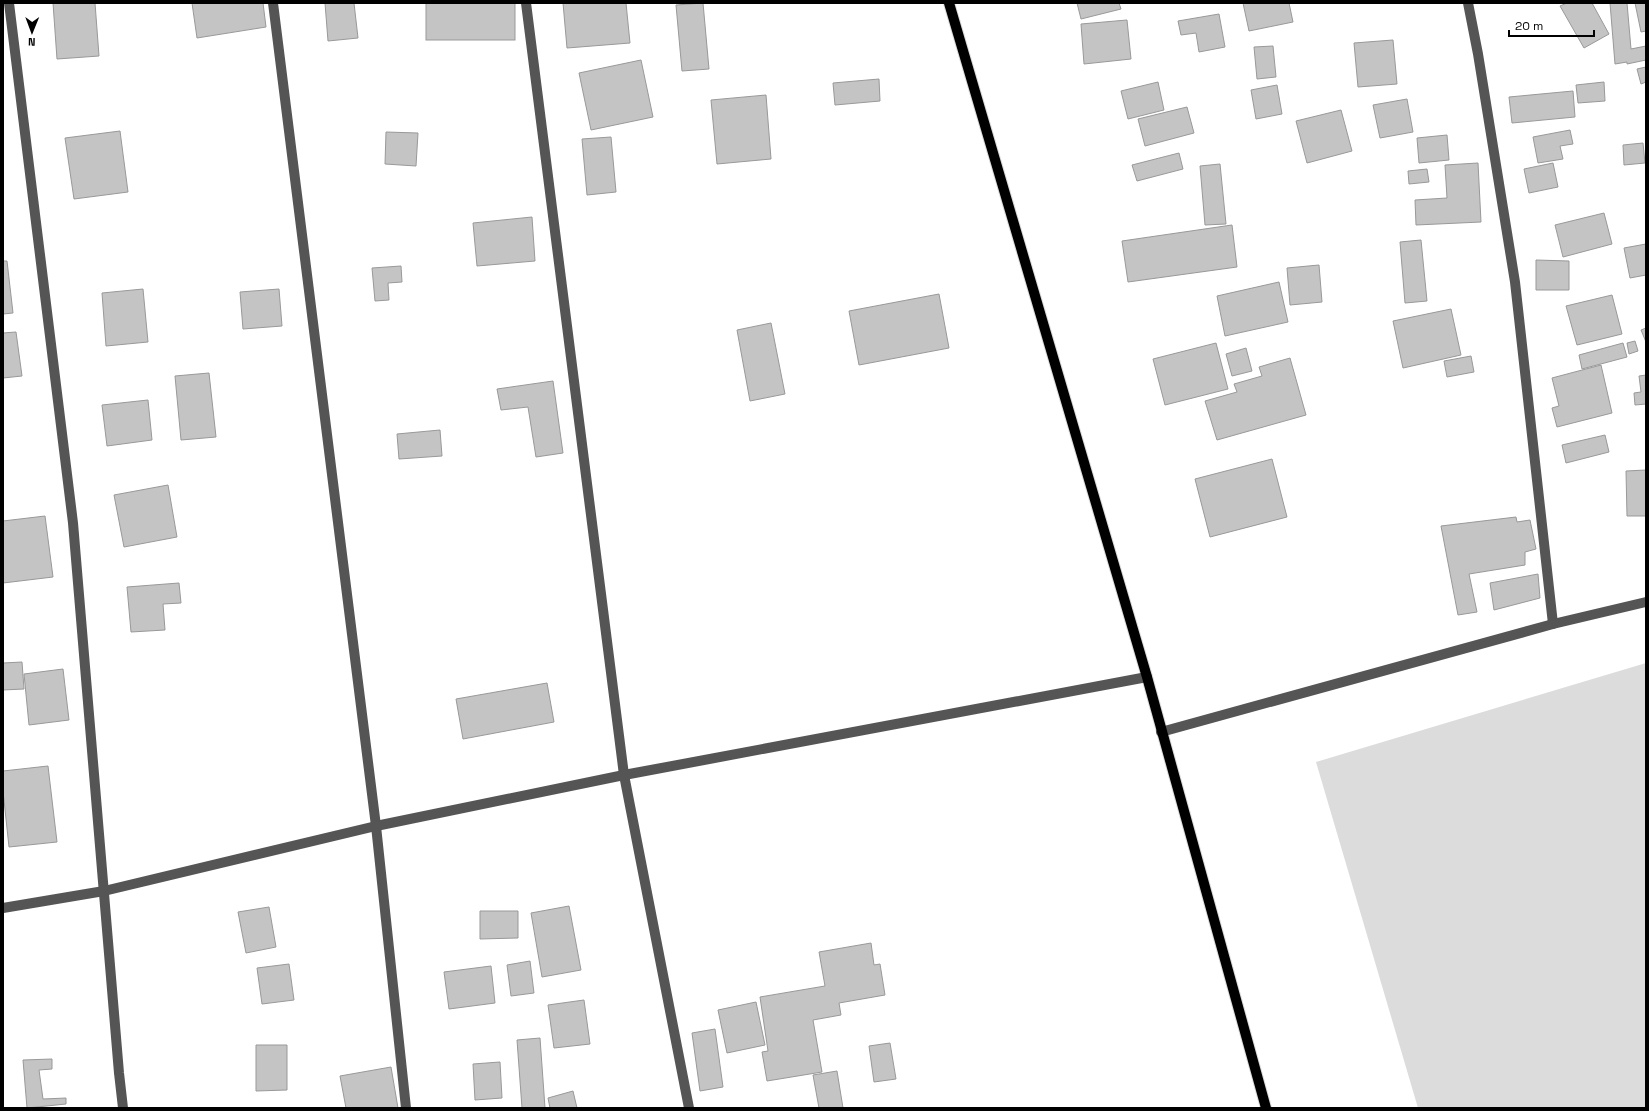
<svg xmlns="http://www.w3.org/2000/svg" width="1649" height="1111" viewBox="0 0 1649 1111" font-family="'Space Grotesk',sans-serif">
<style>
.green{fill:#dcdcdc}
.building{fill:#c4c4c4;stroke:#999}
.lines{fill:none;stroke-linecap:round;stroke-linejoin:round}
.major-casing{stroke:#dbdbdb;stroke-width:12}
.minor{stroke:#555;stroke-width:10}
.major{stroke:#000;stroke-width:10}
</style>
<rect width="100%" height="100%" fill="#fff"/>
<!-- green -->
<polygon class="green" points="1646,663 1646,1108 1418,1108 1316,762"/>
<!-- building -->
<g class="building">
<polygon points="53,3 95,3 99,56 57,59"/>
<polygon points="192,3 263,3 266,27 197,38"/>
<polygon points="325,3 354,3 358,38 328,41"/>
<rect x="426" y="3" width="89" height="37"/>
<polygon points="563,3 626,3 630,43 567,48"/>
<polygon points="703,3 709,69 682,71 676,5"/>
<polygon points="1077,3 1119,3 1121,9 1081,19"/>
<polygon points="1243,3 1289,3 1293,22 1249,31"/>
<polygon points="1567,3 1592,3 1609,34 1584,48 1560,6"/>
<polygon points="1610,3 1627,3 1631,49 1646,46 1646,60 1627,64 1627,62 1615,64"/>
<polygon points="1635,3 1646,3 1646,31 1641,32"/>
<polygon points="1219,14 1225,47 1199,52 1196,33 1181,35 1178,21"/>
<polygon points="1127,20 1131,59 1084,64 1081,24"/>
<polygon points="1393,40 1397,84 1358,87 1354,43"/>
<polygon points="1273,46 1276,77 1257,79 1254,47"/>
<polygon points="641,60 653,117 591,130 579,73"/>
<polygon points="1646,67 1646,82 1641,84 1637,69"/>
<polygon points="879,79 880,101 835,105 833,83"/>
<polygon points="1158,82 1164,110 1128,119 1121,91"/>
<polygon points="1604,82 1605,101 1578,103 1576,85"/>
<polygon points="1277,85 1282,114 1256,119 1251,90"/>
<polygon points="1573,91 1575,117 1512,123 1509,97"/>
<polygon points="766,95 771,159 717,164 711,100"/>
<polygon points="1407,99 1413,132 1380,138 1373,105"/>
<polygon points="1187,107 1194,133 1145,146 1138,119"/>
<polygon points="1341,110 1352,151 1307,163 1296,121"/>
<polygon points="1570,130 1573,144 1560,146 1563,159 1538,163 1533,137"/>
<polygon points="120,131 128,192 74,199 65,138"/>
<polygon points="386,132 418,133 416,166 385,164"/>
<polygon points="1447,135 1449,160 1419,163 1417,138"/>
<polygon points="611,137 616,192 587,195 582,139"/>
<polygon points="1643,143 1645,163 1624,165 1623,145"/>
<polygon points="1179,153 1183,169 1137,181 1132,165"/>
<polygon points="1478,163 1481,222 1416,225 1415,200 1447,198 1445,165"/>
<polygon points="1553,163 1558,187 1529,193 1524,169"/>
<polygon points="1220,164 1226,224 1205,225 1200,166"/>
<polygon points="1427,169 1429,182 1409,184 1408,171"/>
<polygon points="1604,213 1612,244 1563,257 1555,225"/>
<polygon points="532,217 535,261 477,266 473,223"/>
<polygon points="1232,225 1237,267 1128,282 1122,241"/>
<polygon points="1421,240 1427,301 1405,303 1400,242"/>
<polygon points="1646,244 1646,275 1630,278 1624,248"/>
<polygon points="1536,260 1569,261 1569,290 1536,290"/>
<polygon points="3,261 7,261 13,313 3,314"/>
<polygon points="1319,265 1322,302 1290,305 1287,268"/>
<polygon points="401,266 402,282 388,283 389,300 375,301 372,268"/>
<polygon points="1279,282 1288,322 1225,336 1217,296"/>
<polygon points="143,289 148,342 106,346 102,293"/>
<polygon points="279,289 282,326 243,329 240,292"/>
<polygon points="939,294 949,348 859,365 849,311"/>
<polygon points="1612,295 1622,334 1577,345 1566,306"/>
<polygon points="1451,309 1461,355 1403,368 1393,321"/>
<polygon points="771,323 785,394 750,401 737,330"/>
<polygon points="1646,328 1646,342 1641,330"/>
<polygon points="16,332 22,376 3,378 3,333"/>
<polygon points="1635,341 1638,351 1629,354 1627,343"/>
<polygon points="1216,343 1228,389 1165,405 1153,359"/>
<polygon points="1623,343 1627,357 1582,369 1579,355"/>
<polygon points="1246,348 1252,371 1232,376 1226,354"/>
<polygon points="1471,356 1474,372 1447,377 1444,361"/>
<polygon points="1290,358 1306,415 1217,440 1205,401 1237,392 1234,384 1262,376 1259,367"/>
<polygon points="1601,365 1612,413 1557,427 1552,408 1559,406 1552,378"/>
<polygon points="209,373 216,437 181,440 175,376"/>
<polygon points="1646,375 1646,404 1635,405 1634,393 1641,392 1639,376"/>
<polygon points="553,381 563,453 536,457 528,407 501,410 497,389"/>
<polygon points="148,400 152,440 107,446 102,405"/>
<polygon points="440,430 442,456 399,459 397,434"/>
<polygon points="1605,435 1609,452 1566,463 1562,445"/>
<polygon points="1272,459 1287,517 1210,537 1195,479"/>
<polygon points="1646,470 1646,516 1627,516 1626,471"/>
<polygon points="168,485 177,537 124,547 114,495"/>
<polygon points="45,516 53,577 3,583 3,521"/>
<polygon points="1516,517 1517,522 1530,520 1536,549 1525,552 1525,565 1469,574 1477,612 1458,615 1441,526"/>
<polygon points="1538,574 1540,598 1494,610 1490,583"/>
<polygon points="179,583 181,603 163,604 165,630 131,632 127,587"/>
<polygon points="22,662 24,689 3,690 3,663"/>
<polygon points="63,669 69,720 29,725 24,674"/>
<polygon points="547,683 554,722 463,739 456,699"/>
<polygon points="48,766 57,842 9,847 3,791 3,771"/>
<polygon points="569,906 581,970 542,977 531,913"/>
<polygon points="269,907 276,947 246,953 238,912"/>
<polygon points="480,911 518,911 518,938 480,939"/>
<polygon points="871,943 874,965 880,964 885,995 839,1003 841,1015 813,1020 822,1072 767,1081 762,1052 768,1051 760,997 825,986 819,952"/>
<polygon points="530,961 534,993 511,996 507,965"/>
<polygon points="289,964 294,1000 262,1004 257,968"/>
<polygon points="491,966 495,1003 449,1009 444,972"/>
<polygon points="584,1000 590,1044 554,1048 548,1005"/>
<polygon points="756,1002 765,1045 727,1053 718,1010"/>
<polygon points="715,1029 723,1087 700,1091 692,1033"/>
<polygon points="540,1038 545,1108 522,1108 517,1040"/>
<polygon points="890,1043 896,1079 874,1082 869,1046"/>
<polygon points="256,1045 287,1045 287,1090 256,1091"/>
<polygon points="52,1059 52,1069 39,1070 43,1099 66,1098 66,1104 27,1108 23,1060"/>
<polygon points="500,1062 502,1098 475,1100 473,1064"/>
<polygon points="391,1067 398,1108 346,1108 340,1076"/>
<polygon points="837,1071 843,1108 819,1108 813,1075"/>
<polygon points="573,1091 577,1108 550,1108 548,1098"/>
</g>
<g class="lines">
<!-- major casing -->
<g class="major-casing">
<polyline id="major" points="949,3 1147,677 1266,1108"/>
</g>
<!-- minor -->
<g class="minor">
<polyline points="9,3 73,523 119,1073 123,1108"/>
<polyline points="273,3 376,826 406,1108"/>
<polyline points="526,3 624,775 689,1108"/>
<polyline points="1468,3 1478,54 1515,282 1553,624"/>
<polyline points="1161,732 1553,624 1646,602"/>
<polyline points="3,908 104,891 376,826 624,775 1147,677"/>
</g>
<!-- major -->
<use href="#major" class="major"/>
</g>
<!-- border -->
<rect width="1649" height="1111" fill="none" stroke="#000000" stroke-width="8"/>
<!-- north arrow -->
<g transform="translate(32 32) rotate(181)" stroke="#ffffff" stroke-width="3" paint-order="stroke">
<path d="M0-3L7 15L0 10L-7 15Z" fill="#000000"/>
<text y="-6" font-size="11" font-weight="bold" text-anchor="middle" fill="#000000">N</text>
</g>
<!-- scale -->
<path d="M1509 30v6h85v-6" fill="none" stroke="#000000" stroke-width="2"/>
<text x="1515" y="30" font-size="12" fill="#000000" stroke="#ffffff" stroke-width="3" paint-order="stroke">20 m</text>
</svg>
